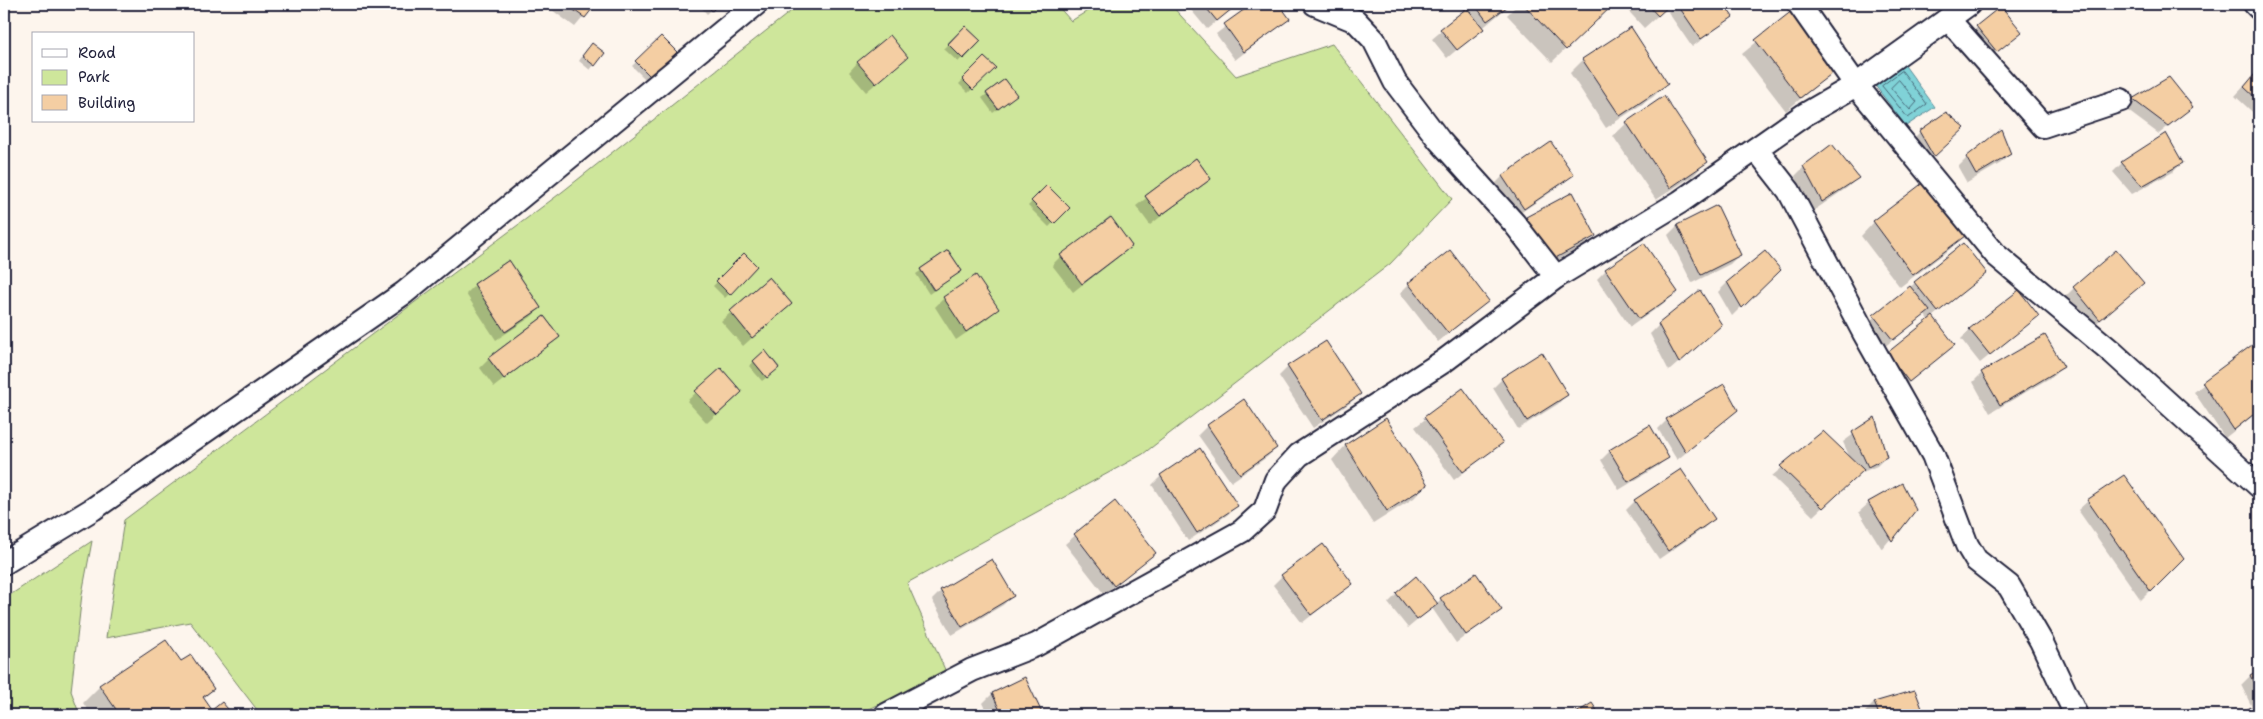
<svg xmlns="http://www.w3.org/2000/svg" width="2263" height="719" viewBox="0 0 2263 719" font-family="'Shantell Sans',sans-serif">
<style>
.green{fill:#cee69b;stroke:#78846b;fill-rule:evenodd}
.water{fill:#80d2d7;stroke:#5a8c99}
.shadow{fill:#0003}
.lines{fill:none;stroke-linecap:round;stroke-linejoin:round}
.shore{stroke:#486879;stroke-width:1}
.building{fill:#f4cea3;stroke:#22223b}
.minor-casing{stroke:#22223b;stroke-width:26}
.minor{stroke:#fff;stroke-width:22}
</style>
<rect width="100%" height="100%" fill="#fdf5ed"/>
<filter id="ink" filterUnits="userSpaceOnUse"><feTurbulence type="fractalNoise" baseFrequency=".02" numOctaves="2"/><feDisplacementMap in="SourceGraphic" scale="10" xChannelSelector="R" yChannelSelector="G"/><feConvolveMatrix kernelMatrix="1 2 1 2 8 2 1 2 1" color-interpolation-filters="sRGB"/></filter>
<g filter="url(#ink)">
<!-- green -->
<g class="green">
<path d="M800 4H1056L1071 21 1099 4H1170L1236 76 1332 44 1452 199 1390 264 1143 454 907 583 946 672 857 715H261L190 622 106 638 124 520 562 192ZM965 26 981 41 964 59 948 43ZM984 57 995 68 973 90 963 79ZM1005 79 1016 95 998 109 986 93ZM1196 158 1211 179 1160 216 1145 196ZM1031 201 1069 208 1054 224ZM1110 217 1132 246 1083 284 1061 256ZM948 250 962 271 933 290 920 269ZM744 253 757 266 730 294 716 281ZM509 260 541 308 506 332 474 284ZM769 277 792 304 752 338 730 311ZM544 316 560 337 504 379 488 358ZM765 351 779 367 767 378 753 361ZM721 368 742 392 717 415 695 392Z"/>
<polygon points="92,541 82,594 71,691 79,713 77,715 4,715 4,599"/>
</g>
<!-- water -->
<polygon class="water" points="1903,63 1935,107 1906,126 1874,84"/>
<!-- shadow -->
<g class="shadow">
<polygon points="557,4 594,4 575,27 552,10"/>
<polygon points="698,4 718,4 707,14"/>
<polygon points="1186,4 1238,4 1207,29"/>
<polygon points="1255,4 1277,4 1288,19 1235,60 1216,34"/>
<polygon points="1458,4 1511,4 1447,58 1432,39 1464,12"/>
<polygon points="1518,4 1613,4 1552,62 1507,15"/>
<polygon points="1622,4 1671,4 1644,28"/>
<polygon points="1676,4 1722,4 1724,6 1730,4 1724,6 1731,17 1692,47 1668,12"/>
<polygon points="2001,8 2020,32 1987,60 1967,36"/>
<polygon points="1793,12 1837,68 1786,111 1742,54"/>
<polygon points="965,28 979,41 958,62 944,49"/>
<polygon points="661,37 676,52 647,81 632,66"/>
<polygon points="587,49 594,65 590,70 579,61"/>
<polygon points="984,59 994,68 968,93 959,84"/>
<polygon points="1583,60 1666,84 1653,97 1606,128 1570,73"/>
<polygon points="858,62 897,66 866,92 849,72"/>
<polygon points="2259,70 2259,118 2235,96"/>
<polygon points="1004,80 1011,99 993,113 982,98"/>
<polygon points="1664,98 1707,161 1694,175 1656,200 1613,136 1627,123"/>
<polygon points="2133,100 2191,107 2159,134 2124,108"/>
<polygon points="1963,128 1925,165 1911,141 1920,132"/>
<polygon points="1551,144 1572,175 1563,184 1514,217 1493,186 1502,177"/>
<polygon points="2010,154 2001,163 1967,183 1958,167 1967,158"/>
<polygon points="1196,160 1209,179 1150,225 1136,206"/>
<polygon points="2122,163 2182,163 2173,172 2132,194 2113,172"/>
<polygon points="1804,167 1857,178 1848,187 1813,211 1795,176"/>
<polygon points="1047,187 1068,208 1049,227 1028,206"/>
<polygon points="1716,207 1739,255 1730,264 1692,283 1668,235 1677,226"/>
<polygon points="1527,218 1594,236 1585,245 1541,269 1518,227"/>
<polygon points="1874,222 1963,236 1950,249 1900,287 1861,236"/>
<polygon points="2259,235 2259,251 2252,242"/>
<polygon points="1643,244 1676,292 1667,301 1630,327 1597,279 1606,270"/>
<polygon points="1131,246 1073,292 1052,265 1061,256"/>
<polygon points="948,252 961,271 929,294 916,274"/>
<polygon points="744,255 756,266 725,298 713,286"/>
<polygon points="1779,269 1732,316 1718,292 1727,283"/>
<polygon points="1985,273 1932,317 1954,344 1900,390 1878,363 1929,321 1924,314 1883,348 1865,325 1915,283"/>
<polygon points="769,279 790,304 743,346 721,321"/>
<polygon points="2142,283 2091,328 2065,297 2074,288"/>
<polygon points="1409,284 1488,301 1438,342 1400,293"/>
<polygon points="475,285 540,308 531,317 496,340 466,294"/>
<polygon points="944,298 997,309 988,318 956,340 935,307"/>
<polygon points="2038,316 1980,363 1961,339 1970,330"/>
<polygon points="1659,325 1721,325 1669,371 1650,334"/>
<polygon points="559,337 494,387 480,368 489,359"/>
<polygon points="2252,347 2259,360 2259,411 2225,438 2194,392"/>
<polygon points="765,352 773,372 762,381 749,366"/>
<polygon points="1542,354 1567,394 1558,404 1518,429 1493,388 1502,379"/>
<polygon points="1288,367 1359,394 1350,403 1313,428 1279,376"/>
<polygon points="2062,367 2053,376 1990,413 1973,382 1982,373"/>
<polygon points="720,370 731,401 707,423 687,401"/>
<polygon points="1463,390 1501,443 1454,480 1415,427"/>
<polygon points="1244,401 1276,448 1267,457 1231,482 1198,435 1207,426"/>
<polygon points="1737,410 1677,460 1658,429 1667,420"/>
<polygon points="1874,419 1886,457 1877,466 1858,474 1813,516 1772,476 1823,433 1851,460 1843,442"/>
<polygon points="1386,420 1427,484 1414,498 1373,524 1332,460 1345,446"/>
<polygon points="1199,450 1236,506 1227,515 1188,541 1152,485 1161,476"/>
<polygon points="1610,451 1668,457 1658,466 1619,490 1601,460"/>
<polygon points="1902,485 1915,509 1882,549 1859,512 1869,503"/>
<polygon points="1635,501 1713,519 1704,528 1659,559 1626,510"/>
<polygon points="2088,501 2182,559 2141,600 2078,510"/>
<polygon points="1114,503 1154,553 1104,594 1065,544"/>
<polygon points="1282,576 1351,584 1302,623 1273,585"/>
<polygon points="941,591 1012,596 1003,605 952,635 932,600"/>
<polygon points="1397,594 1436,604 1441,599 1500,609 1456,643 1432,608 1408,628 1388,603"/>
<polygon points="166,642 181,663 213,689 203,699 212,712 221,703 232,715 91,715 83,703 100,686"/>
<polygon points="2259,672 2259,714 2241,715 2252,707 2241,685 2250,676"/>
<polygon points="1024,679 1041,715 989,715 983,703 992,694"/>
<polygon points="1874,703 1922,711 1917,715 1867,715 1865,712"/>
</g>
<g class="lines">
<!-- shore -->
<g class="shore">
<polygon points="1902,71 1927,104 1908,118 1882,86"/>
<polygon points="1899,80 1917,102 1910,110 1891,88"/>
</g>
</g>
<!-- building -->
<g class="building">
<polygon points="565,4 596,4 585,18"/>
<polygon points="706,4 719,4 712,11"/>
<polygon points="1203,4 1238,4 1217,21"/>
<polygon points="1252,4 1279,4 1290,19 1244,52 1224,24"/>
<polygon points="1474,4 1511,4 1487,21"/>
<polygon points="1523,4 1614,4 1566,50"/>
<polygon points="1647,4 1671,4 1658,16"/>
<polygon points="1677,4 1724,4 1733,17 1701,39"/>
<polygon points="2001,6 2022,32 1997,52 1976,26"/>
<polygon points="1467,8 1484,29 1457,50 1440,29"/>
<polygon points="1793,10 1839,68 1800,98 1755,40"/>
<polygon points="965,26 981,41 963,59 948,44"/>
<polygon points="1631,27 1668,84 1620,116 1582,59"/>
<polygon points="890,35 908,57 876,84 857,62"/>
<polygon points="661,36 677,52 652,78 635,61"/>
<polygon points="592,43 605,53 595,66 582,56"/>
<polygon points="984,57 996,68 973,90 962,79"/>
<polygon points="2259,69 2259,101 2244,87"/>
<polygon points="2169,77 2193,107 2168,126 2132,99"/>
<polygon points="1005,79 1017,95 998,109 986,93"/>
<polygon points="1664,96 1708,162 1670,188 1626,122"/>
<polygon points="1946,112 1965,128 1934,157 1919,131"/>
<polygon points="2001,129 2011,154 1976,175 1966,157"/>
<polygon points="2166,133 2183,163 2142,186 2121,162"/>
<polygon points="1551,142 1574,175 1524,209 1502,176"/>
<polygon points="1832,144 1859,178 1822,202 1803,166"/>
<polygon points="1196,158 1211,179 1160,216 1145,196"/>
<polygon points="1924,182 1965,236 1913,275 1873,221"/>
<polygon points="1047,185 1070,208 1054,224 1031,201"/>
<polygon points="1573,192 1596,236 1550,261 1526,217"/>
<polygon points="1717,205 1741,255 1701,275 1677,225"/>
<polygon points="1111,217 1132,246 1082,284 1060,255"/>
<polygon points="1644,243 1678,292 1639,319 1605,269"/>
<polygon points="1963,243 1987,273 1938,312 1914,282"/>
<polygon points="948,250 962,271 934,290 920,269"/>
<polygon points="1450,250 1489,301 1448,333 1408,283"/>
<polygon points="2116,250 2144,283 2100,320 2073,287"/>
<polygon points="1765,251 1781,270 1742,308 1727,282"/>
<polygon points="744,253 757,266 730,295 716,281"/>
<polygon points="509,260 541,308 505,332 474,284"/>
<polygon points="976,275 999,309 966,332 943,297"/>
<polygon points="769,277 792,304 752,338 730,311"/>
<polygon points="1910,286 1930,311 1893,340 1873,315"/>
<polygon points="1700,290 1722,325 1679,363 1658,324"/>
<polygon points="2019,290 2039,316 1990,355 1969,329"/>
<polygon points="544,316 560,337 504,379 488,358"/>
<polygon points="1933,316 1955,345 1909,382 1887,353"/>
<polygon points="2045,335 2064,367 2000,405 1981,372"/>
<polygon points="1326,341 1361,394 1322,420 1287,366"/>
<polygon points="2252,345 2259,357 2259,410 2234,430 2202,382"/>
<polygon points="765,350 779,368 767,378 753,361"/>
<polygon points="1542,352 1568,395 1527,421 1501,378"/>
<polygon points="721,368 742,392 717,415 695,391"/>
<polygon points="1724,384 1738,410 1686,452 1666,419"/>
<polygon points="1463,388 1503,443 1463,472 1424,417"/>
<polygon points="1244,399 1277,448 1240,474 1207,425"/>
<polygon points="1875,417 1887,457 1868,467 1852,432"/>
<polygon points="1386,418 1428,485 1387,511 1345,445"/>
<polygon points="1650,425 1669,458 1628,482 1609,450"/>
<polygon points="1823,431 1864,470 1823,508 1780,466"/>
<polygon points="1200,448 1238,506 1197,533 1160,475"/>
<polygon points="1681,469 1715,519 1668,551 1634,500"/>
<polygon points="2124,475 2184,559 2151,592 2087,500"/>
<polygon points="1902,483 1916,510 1892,541 1868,502"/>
<polygon points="1115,501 1156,553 1114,586 1074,534"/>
<polygon points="1323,544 1353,584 1311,615 1281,575"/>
<polygon points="992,559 1014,596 962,627 940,590"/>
<polygon points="1476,573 1502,610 1466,635 1440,598"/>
<polygon points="1416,576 1438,604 1417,620 1396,593"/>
<polygon points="166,640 181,661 191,655 214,689 203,697 212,710 222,702 233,715 120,715 99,685"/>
<polygon points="2259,670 2259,694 2250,675"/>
<polygon points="1025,677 1043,715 1002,715 992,693"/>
<polygon points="1915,690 1923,711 1916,715 1879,715 1874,702"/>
<polygon points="1592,703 1600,715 1573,715"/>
<polygon points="2251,707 2257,715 2238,715"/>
</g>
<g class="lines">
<!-- minor casing -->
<g class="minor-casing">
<g id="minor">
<polyline points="1315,4 1356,21 1374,40 1395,82 1439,140 1514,223 1556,277"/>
<polyline points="1969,4 1856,85 1996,255 2112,352 2259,486"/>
<polyline points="2255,4 2259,8"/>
<polyline points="1948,19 2043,126 2121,100"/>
<polyline points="1756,149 1789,191 1864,333 1933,455 1967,545 1976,560 2009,586 2041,641 2076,715"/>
<polyline points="4,563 93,509 404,293 756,4"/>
<polyline points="886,715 972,670 1036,645 1242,531 1265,510 1276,480 1299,455 1444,361 1556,277 1680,202 1804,115 1856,85 1799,4"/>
</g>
</g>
<!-- minor -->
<use href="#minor" class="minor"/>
</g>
</g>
<!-- margin -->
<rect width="2263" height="719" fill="none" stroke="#fff" stroke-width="20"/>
<rect x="10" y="10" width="2243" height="699" fill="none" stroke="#22223b" stroke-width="2" filter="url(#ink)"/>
<!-- legend -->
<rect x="32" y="32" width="162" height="90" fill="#ffffff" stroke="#a7a7b1"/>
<rect x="42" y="49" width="25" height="8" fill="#ffffff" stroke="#a7a7b1"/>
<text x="78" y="58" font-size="15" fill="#22223b">Road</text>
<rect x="42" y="70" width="25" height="15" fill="#cee69b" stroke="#a7a7b1"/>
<text x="78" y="82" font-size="15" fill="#22223b">Park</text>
<rect x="42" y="95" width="25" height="15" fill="#f4cea3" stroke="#a7a7b1"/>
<text x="78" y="108" font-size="15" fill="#22223b">Building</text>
</svg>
